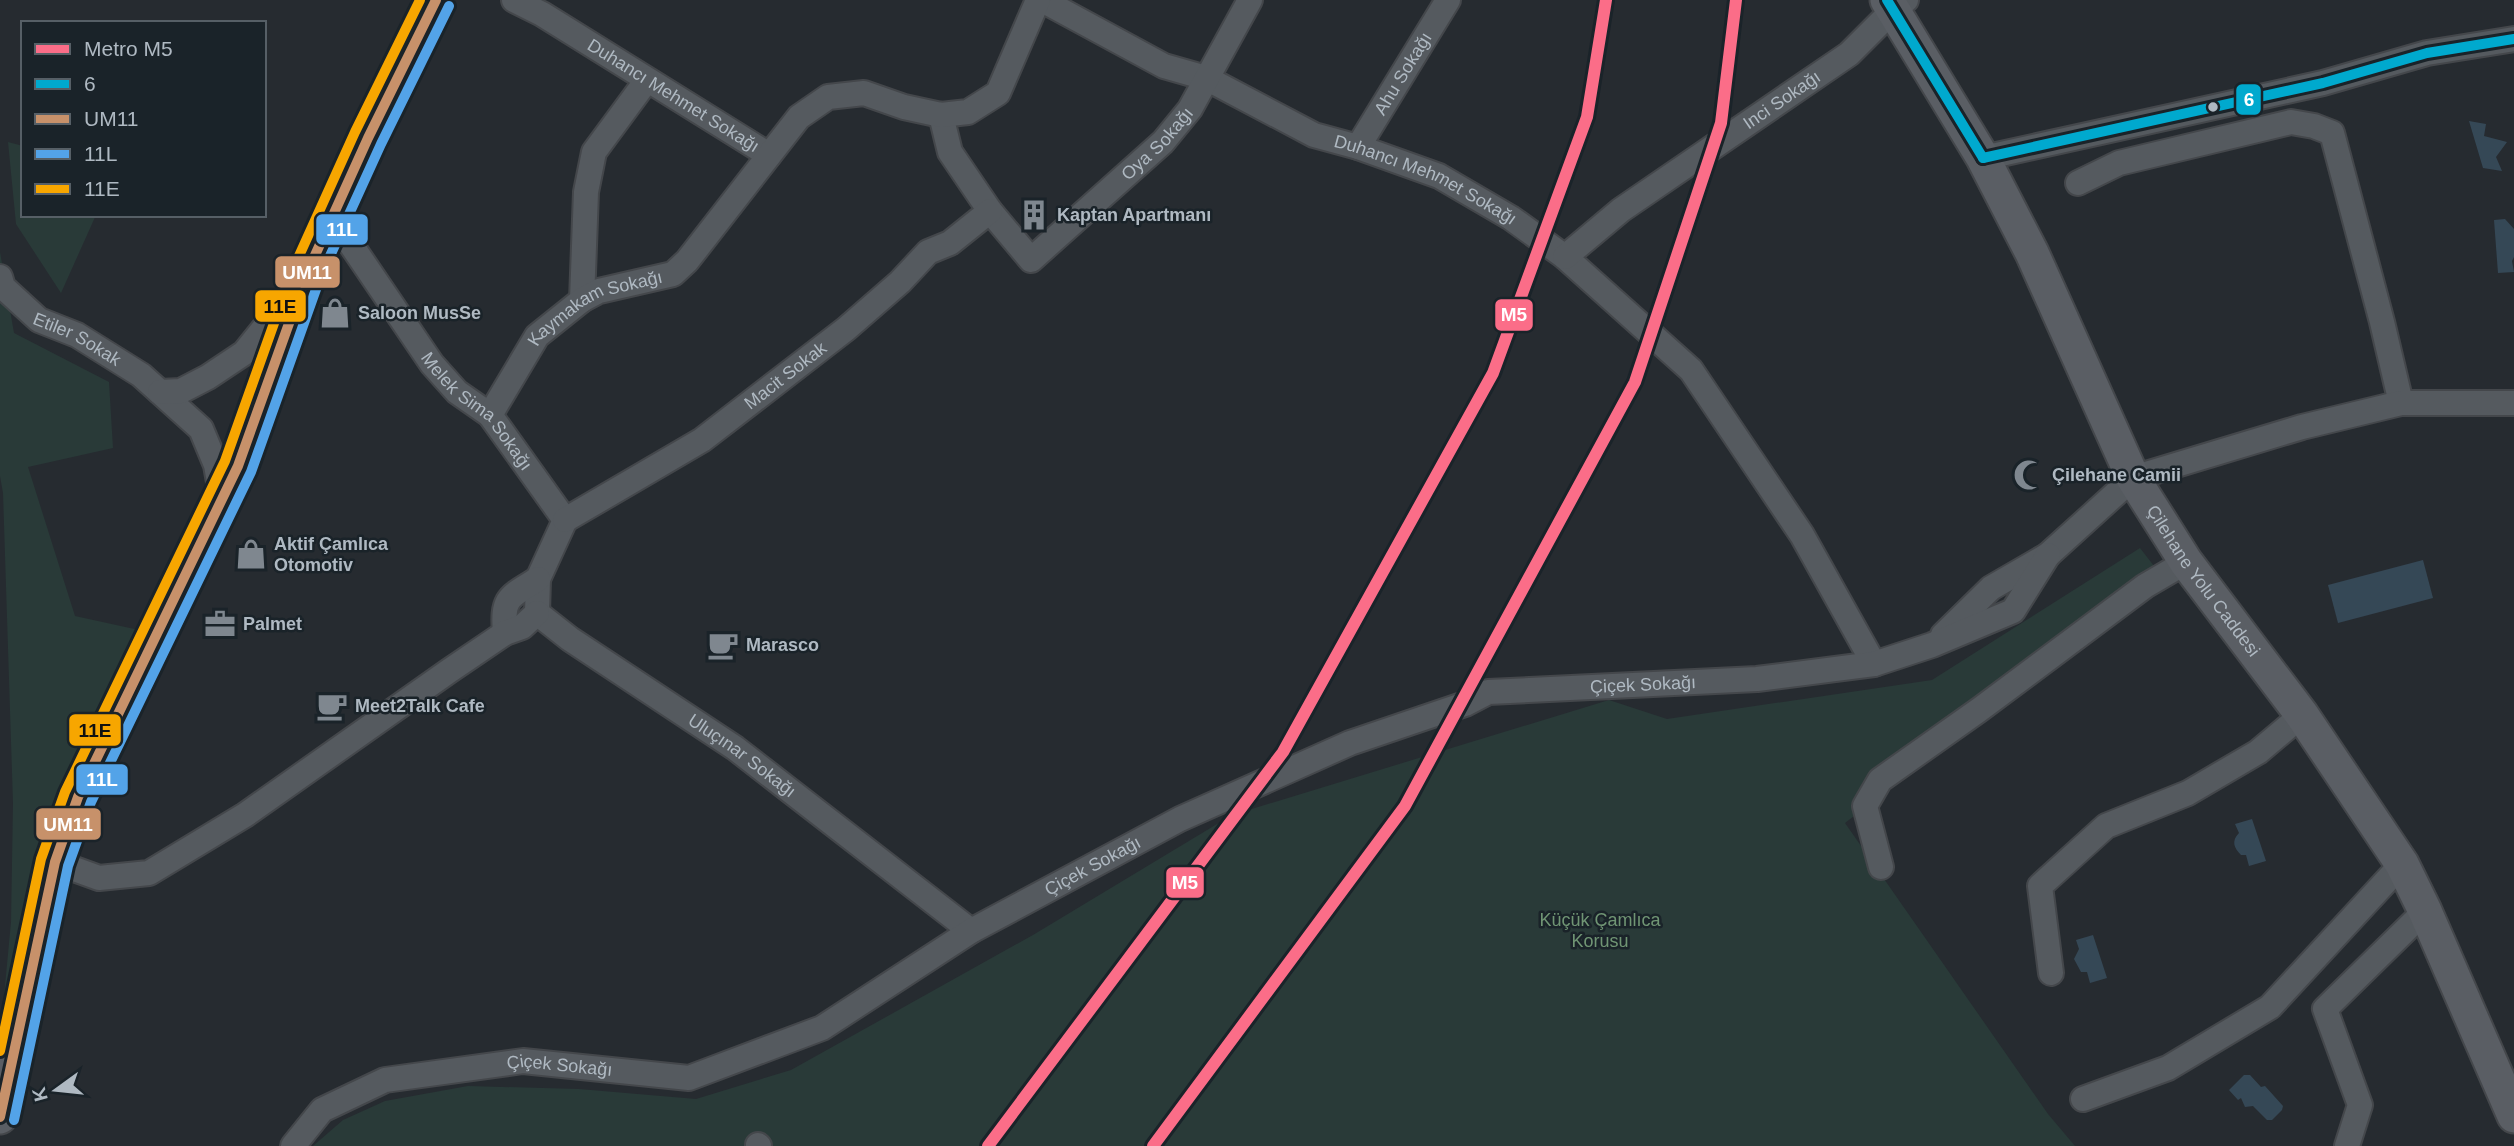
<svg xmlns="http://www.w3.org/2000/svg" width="2514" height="1146" viewBox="0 0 2514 1146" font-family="Arial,sans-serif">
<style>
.green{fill:#293a38}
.water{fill:#354856}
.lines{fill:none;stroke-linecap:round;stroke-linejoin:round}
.street-casing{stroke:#44474b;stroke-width:28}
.secondary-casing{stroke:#44474b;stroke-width:37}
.street{stroke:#555a5f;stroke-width:24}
.secondary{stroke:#5a5e64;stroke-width:33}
.bus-1-casing{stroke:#1a2329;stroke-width:16}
.bus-2-casing{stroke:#1a2329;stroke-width:16}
.bus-3-casing{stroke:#1a2329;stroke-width:16}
.bus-4-casing{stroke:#1a2329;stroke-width:16}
.bus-1{stroke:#00a9ce;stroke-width:10}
.bus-2{stroke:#c7916a;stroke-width:10}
.bus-3{stroke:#53a3e8;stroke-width:10}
.bus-4{stroke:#f7a600;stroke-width:10}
.metro-1-casing{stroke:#1a2329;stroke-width:18}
.metro-1{stroke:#fb6d88;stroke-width:12}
.bus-dot{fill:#afb9c2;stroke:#1a2329;stroke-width:2.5}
.labels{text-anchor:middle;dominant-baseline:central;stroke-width:5;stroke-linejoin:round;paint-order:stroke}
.street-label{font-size:18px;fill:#afb9c2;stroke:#1a2329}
.poi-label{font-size:18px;font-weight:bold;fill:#afb9c2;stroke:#1a2329;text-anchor:start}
.park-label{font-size:18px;fill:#709574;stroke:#1a2329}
.line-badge{stroke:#1a2329;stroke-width:2.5}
.badge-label{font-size:19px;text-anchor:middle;font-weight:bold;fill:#fff}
.pale-badge-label{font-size:19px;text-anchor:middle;font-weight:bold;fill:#111}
</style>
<rect width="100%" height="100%" fill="#262b30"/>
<!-- green -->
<g class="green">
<polygon points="8,142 23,146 23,215 96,215 61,293 16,224"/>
<polygon points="0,252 14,333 109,382 113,448 28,467 75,616 139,630 58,797 0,1039 11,922 13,803 3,493 0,476"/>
<polygon points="2140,548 2168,584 1916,768 1845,823 2048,1114 2075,1146 313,1146 343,1120 385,1101 468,1086 579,1089 696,1099 791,1070 1033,935 1232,815 1609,700 1667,719 1932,680"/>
</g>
<!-- water -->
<g class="water">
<polygon points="2469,121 2486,124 2484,136 2507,142 2496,157 2502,171 2483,168"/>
<polygon points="2505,219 2514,229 2514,257 2512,261 2514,272 2498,273 2494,220"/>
<polygon points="2423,560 2433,598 2338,623 2328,585"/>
<path d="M2252 819 2266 861 2249 866 2246 855H2241C2234 848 2231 841 2239 833L2235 824Z"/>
<polygon points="2093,935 2107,978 2090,983 2087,972 2081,972 2074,959 2079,949 2076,940"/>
<polygon points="2244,1075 2250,1075 2261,1087 2265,1086 2283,1106 2282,1110 2272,1120 2267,1120 2253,1106 2245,1107 2241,1098 2238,1100 2229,1090"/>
</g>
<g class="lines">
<!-- street casing -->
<g class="street-casing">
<g id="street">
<path id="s1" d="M514 0 542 14 769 155"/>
<path id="s2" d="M1042 0 1164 66 1206 78 1314 135 1358 147 1439 176 1511 218 1565 257 1691 370 1802 535 1874 664"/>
<path id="s3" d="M941 115 950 152 990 211 1031 260 1163 142 1190 109 1250 0"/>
<path id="s4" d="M1358 147 1448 0"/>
<polyline points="1983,158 2323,83 2427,53 2514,39"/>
<polyline points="2078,183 2119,163 2291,122 2314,126 2332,133 2382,322 2401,403"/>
<path id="s5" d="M333 218 432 364 457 392 490 415 565 520 538 579 537 613"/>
<path id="s6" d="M1565 257 1621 210 1849 54 1893 10 1906 0"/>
<path id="s7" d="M0 277 3 287 39 320 77 335 141 375 201 429 216 465 222 499"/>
<polyline points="582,300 586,192 594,152 647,80"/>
<polyline points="160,392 181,391 208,377 244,353 294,291"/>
<path id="s8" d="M490 415 537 336 582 300 599 291 673 274 687 261 799 117 828 97 864 93 904 107 941 115 968 112 998 93 1038 0"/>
<path id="s9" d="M565 520 702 440 846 329 900 282 928 252 950 243 990 211"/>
<path id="s10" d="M537 613 570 639 735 748 971 931"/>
<path d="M505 633C502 597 509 597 538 579"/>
<polyline points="1943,635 1991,588 2048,555 2133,478 2302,427 2401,403 2514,403"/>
<polyline points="55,862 99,878 149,873 245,815 449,671 505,633 522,627 537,613"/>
<polyline points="1881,867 1865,806 1880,780 1979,710 2145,586 2186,562"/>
<polyline points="2051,973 2040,886 2106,826 2188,793 2258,752 2302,715"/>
<polyline points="2083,1099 2168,1068 2270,1007 2402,864"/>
<polyline points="758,1145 759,1146"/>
<path id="s11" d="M293 1146 322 1110 385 1080 523 1061 689 1078 822 1028 971 931 1180 819 1350 743 1465 704 1488 692 1757 679 1874 664 1932 645 2013 611 2048 555"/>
<polyline points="2347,1146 2360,1105 2325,1009 2425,911"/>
</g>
</g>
<!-- secondary casing -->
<g class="secondary-casing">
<g id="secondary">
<path id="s12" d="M1887 0 1983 158 2032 253 2133 478 2186 562 2302 715 2402 864 2425 911 2514 1116"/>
<polyline points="0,1117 55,862 78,797 238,466 307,273 368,138 436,0"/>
</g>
</g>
<!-- street -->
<use href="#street" class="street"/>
<!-- secondary -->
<use href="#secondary" class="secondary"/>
<!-- bus-1 casing -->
<g class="bus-1-casing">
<g id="bus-1">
<polyline points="1887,0 1983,158"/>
<polyline points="1983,158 2323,83 2427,53 2514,39"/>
</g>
</g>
<!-- bus-2 casing -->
<g class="bus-2-casing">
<polyline id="bus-2" points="0,1117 55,862 78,797 238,466 307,273 368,138 436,0"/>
</g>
<!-- bus-3 casing -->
<g class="bus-3-casing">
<polyline id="bus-3" points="14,1120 68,866 91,802 251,472 320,278 381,144 449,6"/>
</g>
<!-- bus-4 casing -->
<g class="bus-4-casing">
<polyline id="bus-4" points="0,1051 41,859 65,792 225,461 294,267 355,132 420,0"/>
</g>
<!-- bus-1 -->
<use href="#bus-1" class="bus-1"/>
<!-- bus-2 -->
<use href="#bus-2" class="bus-2"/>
<!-- bus-3 -->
<use href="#bus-3" class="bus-3"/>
<!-- bus-4 -->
<use href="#bus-4" class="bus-4"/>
<!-- metro-1 casing -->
<g class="metro-1-casing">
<g id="metro-1">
<polyline points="988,1146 1283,752 1493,373 1587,117 1606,0"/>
<polyline points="1153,1146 1405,806 1635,382 1721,123 1736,0"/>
</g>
</g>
<!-- metro-1 -->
<use href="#metro-1" class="metro-1"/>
</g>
<!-- icons -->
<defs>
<g id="building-bare" transform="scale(2.415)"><path d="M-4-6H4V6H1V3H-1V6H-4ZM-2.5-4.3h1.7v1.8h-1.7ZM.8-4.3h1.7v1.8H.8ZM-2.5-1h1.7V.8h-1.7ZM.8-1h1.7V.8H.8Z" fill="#7f878f" stroke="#1a2329" stroke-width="2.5" paint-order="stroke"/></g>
<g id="shop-bare" transform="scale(2.415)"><path d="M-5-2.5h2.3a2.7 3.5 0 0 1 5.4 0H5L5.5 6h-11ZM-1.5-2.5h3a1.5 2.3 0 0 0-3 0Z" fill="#7f878f" stroke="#1a2329" stroke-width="2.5" paint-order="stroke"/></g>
<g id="mosque-bare" transform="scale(2.415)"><path d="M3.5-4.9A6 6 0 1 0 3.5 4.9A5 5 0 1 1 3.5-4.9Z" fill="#7f878f" stroke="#1a2329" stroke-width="2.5" paint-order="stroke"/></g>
<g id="office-bare" transform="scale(2.415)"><path d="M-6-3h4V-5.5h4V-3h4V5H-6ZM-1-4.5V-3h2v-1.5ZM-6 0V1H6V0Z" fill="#7f878f" stroke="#1a2329" stroke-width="2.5" paint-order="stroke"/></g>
<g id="cafe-bare" transform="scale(2.415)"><path d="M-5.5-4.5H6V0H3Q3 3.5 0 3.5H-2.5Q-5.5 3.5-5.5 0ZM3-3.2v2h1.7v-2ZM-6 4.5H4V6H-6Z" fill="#7f878f" stroke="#1a2329" stroke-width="2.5" paint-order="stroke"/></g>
</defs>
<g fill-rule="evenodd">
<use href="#building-bare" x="1034" y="215"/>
<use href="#shop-bare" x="335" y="313"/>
<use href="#mosque-bare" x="2029" y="475"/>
<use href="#shop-bare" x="251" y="554"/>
<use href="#office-bare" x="220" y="624"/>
<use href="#cafe-bare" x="723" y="645"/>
<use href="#cafe-bare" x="332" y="706"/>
</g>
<!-- markers -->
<circle class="bus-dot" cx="2213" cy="107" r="6"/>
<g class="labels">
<!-- street labels -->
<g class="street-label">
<text stroke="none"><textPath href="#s4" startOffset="86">Ahu Sokağı</textPath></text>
<text stroke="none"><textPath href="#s1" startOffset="186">Duhancı Mehmet Sokağı</textPath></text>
<text stroke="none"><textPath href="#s6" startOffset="268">Inci Sokağı</textPath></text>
<text stroke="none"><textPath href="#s3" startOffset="345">Oya Sokağı</textPath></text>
<text stroke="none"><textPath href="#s2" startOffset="425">Duhancı Mehmet Sokağı</textPath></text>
<text stroke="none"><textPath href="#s8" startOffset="158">Kaymakam Sokağı</textPath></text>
<text stroke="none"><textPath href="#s7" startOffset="102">Etiler Sokak</textPath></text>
<text stroke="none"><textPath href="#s9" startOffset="264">Macit Sokak</textPath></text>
<text stroke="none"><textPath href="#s5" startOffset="242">Melek Sima Sokağı</textPath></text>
<text stroke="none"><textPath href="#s12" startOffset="663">Çilehane Yolu Caddesi</textPath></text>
<text stroke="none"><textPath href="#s11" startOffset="1468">Çiçek Sokağı</textPath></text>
<text stroke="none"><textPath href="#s10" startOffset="250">Uluçınar Sokağı</textPath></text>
<text stroke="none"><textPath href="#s11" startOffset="880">Çiçek Sokağı</textPath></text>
<text stroke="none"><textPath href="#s11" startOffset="292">Çiçek Sokağı</textPath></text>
</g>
<!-- poi labels -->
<g class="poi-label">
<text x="1057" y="215">Kaptan Apartmanı</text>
<text x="358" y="313">Saloon MusSe</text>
<text x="2052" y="475">Çilehane Camii</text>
<text x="274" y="544">Aktif Çamlıca<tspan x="274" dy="21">Otomotiv</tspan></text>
<text x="243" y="624">Palmet</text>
<text x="746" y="645">Marasco</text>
<text x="355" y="706">Meet2Talk Cafe</text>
</g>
<!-- park labels -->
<g class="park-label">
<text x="1600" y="920">Küçük Çamlıca<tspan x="1600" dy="21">Korusu</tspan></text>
</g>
</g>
<g class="line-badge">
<rect x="2235" y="83" width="27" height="33" rx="7" fill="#00a9ce"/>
<rect x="315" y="213" width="54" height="33" rx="7" fill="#53a3e8"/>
<rect x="274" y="255" width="67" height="34" rx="7" fill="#c7916a"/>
<rect x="254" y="289" width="53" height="34" rx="7" fill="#f7a600"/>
<rect x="1494" y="298" width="40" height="34" rx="7" fill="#fb6d88"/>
<rect x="68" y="713" width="54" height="34" rx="7" fill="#f7a600"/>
<rect x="75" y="763" width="54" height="33" rx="7" fill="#53a3e8"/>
<rect x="35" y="807" width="67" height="34" rx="7" fill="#c7916a"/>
<rect x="1165" y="866" width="40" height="33" rx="7" fill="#fb6d88"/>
</g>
<g class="badge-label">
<text x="2249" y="106">6</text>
<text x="342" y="236">11L</text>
<text x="307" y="279">UM11</text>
<text x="1514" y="321">M5</text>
<text x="102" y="786">11L</text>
<text x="68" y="831">UM11</text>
<text x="1185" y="889">M5</text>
</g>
<g class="pale-badge-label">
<text x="280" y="313">11E</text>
<text x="95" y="737">11E</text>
</g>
<!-- legend -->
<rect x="21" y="21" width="245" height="196" fill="#1a2329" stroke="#565f66" stroke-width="2"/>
<rect x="35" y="44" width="35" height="10" fill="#fb6d88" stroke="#565f66" stroke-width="2"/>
<text x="84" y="56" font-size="21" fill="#afb9c2">Metro M5</text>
<rect x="35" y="79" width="35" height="10" fill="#00a9ce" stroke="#565f66" stroke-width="2"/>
<text x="84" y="91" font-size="21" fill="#afb9c2">6</text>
<rect x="35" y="114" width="35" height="10" fill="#c7916a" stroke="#565f66" stroke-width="2"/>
<text x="84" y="126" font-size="21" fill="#afb9c2">UM11</text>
<rect x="35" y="149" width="35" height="10" fill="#53a3e8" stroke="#565f66" stroke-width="2"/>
<text x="84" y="161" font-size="21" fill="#afb9c2">11L</text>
<rect x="35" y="184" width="35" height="10" fill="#f7a600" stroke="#565f66" stroke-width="2"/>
<text x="84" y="196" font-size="21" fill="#afb9c2">11E</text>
<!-- north arrow -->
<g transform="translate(56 1090) rotate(255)" stroke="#1a2329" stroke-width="5" paint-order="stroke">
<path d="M0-5L12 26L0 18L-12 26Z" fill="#afb9c2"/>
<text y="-10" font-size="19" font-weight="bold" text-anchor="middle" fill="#afb9c2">K</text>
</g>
</svg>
